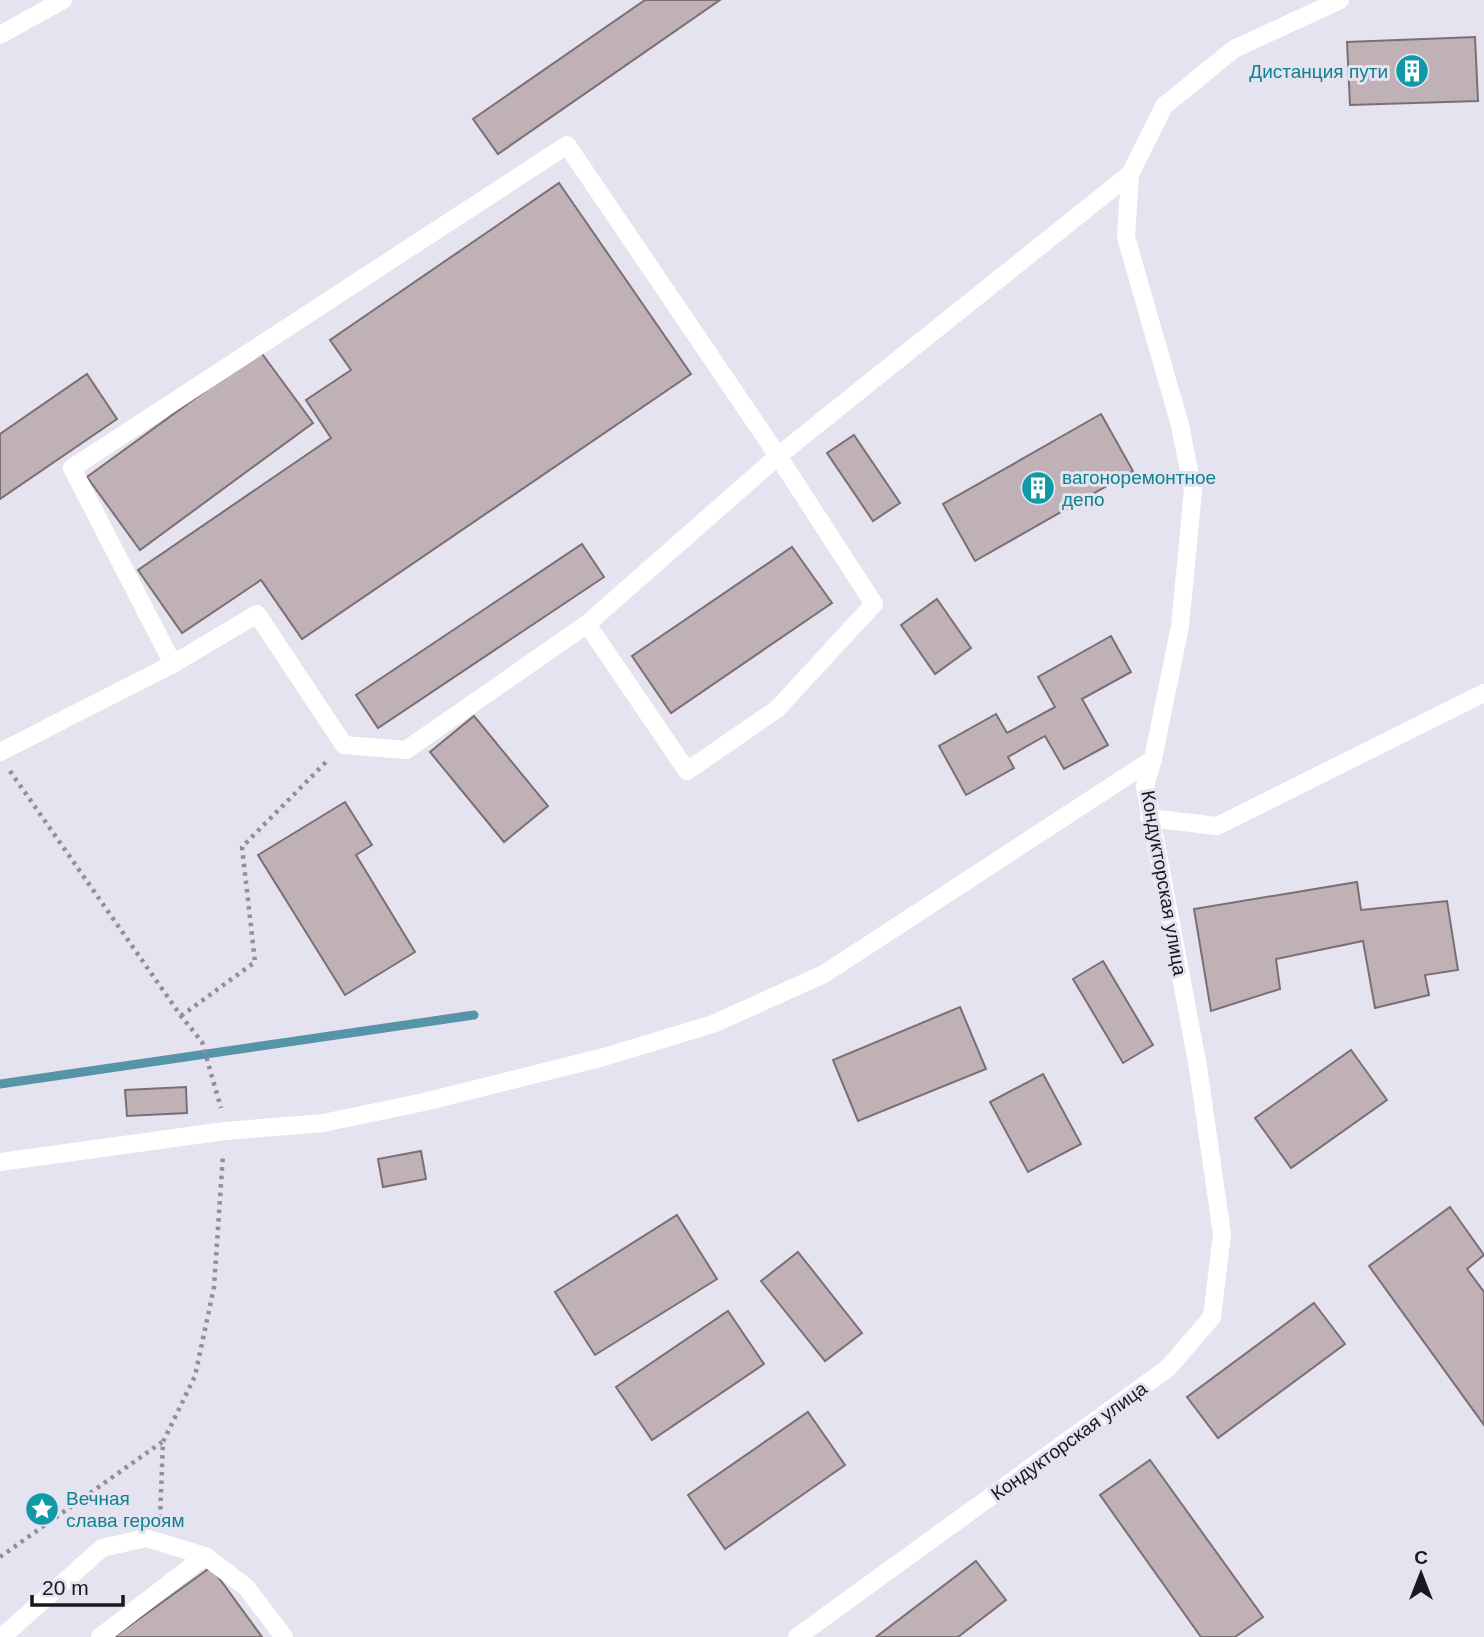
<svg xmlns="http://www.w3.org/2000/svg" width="1484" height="1637" viewBox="0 0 1484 1637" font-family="Helvetica,sans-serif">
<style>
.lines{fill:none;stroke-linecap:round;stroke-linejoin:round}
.stream{stroke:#5695a9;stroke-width:9}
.building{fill:#bfb1b6;stroke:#7b6f73;stroke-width:2}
.path{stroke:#918f98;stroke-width:4.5;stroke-dasharray:3.5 5;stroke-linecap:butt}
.lane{stroke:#fff;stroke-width:18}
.labels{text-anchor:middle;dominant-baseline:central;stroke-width:6;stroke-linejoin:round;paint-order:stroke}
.culture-label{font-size:19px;fill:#0d838f;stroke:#e6e3f0;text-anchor:start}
.street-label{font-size:19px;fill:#19181c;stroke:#e6e3f0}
</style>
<rect width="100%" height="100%" fill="#e6e3f0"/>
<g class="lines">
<!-- stream -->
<polyline class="stream" points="0,1084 474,1015"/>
</g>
<!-- building -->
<g class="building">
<polygon points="645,0 720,0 498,154 473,119"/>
<polygon points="1475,37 1478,101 1350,105 1347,42"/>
<polygon points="559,183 691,374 302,639 261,580 182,633 138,570 331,438 306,400 351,370 330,340"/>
<polygon points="260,351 313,423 140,550 87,477"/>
<polygon points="87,374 117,419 0,499 0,434"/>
<polygon points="1101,414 1133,471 975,561 943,504"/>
<polygon points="854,435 900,503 873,521 827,453"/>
<polygon points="582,544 604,577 378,728 356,695"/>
<polygon points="792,547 832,603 671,713 632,656"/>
<polygon points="937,599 971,648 935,674 901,625"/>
<polygon points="1111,636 1131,672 1082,699 1108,745 1064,769 1045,736 1008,757 1014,768 966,795 939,746 996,714 1007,733 1055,707 1038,677"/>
<polygon points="474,716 548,806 504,842 430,752"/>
<polygon points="345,802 372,845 356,855 415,952 345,995 258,855"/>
<polygon points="1357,882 1361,910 1447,901 1458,970 1425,975 1429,995 1375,1008 1363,941 1276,959 1280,989 1211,1011 1194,909"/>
<polygon points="1103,961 1153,1045 1123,1063 1073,979"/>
<polygon points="960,1007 986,1069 858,1121 833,1060"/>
<polygon points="1351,1050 1387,1100 1291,1168 1255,1118"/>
<polygon points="1043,1074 1081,1144 1028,1172 990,1102"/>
<polygon points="186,1087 187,1113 127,1116 125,1090"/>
<polygon points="421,1151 426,1179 383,1187 378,1159"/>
<polygon points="1450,1207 1484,1255 1467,1269 1484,1292 1484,1425 1369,1266"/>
<polygon points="677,1215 717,1279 595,1355 555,1292"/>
<polygon points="798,1252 862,1333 825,1361 761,1281"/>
<polygon points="1314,1303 1345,1344 1218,1438 1187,1397"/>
<polygon points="728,1311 764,1364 652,1440 616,1387"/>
<polygon points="808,1412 845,1465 725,1549 688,1495"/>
<polygon points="1150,1460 1263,1617 1235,1637 1201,1637 1100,1495"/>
<polygon points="976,1561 1006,1600 958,1637 876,1637"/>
<polygon points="211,1567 262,1637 114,1637"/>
</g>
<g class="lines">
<!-- path -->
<g class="path">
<polyline points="10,771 181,1016 202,1042 221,1108"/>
<polyline points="181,1016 255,962 242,847 327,761"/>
<polyline points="160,1518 163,1442 195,1376 214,1287 223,1155"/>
<polyline points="0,1557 162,1442"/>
</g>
<!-- lane -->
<g class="lane">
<polyline points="0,35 63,0"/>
<polyline points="587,624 687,771 777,709 874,604 778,456 567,145 72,468 173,664 257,614 344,745 406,750 587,624 778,456 1130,174"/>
<polyline points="0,752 173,664"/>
<polyline points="1149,818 1217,826 1484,693"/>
<polyline points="0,1162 225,1131 323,1123 424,1102 604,1057 713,1024 824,974 1153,759"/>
<polyline points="2,1637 102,1548 146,1538 205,1556 246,1587 284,1637"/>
<polyline points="100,1637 205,1556"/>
<polyline points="797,1637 1168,1368 1212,1317 1222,1234 1198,1067 1145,786 1153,759 1180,626 1193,491 1180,425 1126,237 1130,174 1164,106 1234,49 1340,0"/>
</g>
</g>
<!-- icons -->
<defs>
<g id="building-disc" transform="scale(1.75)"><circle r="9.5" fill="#0f9aa8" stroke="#e6e3f0"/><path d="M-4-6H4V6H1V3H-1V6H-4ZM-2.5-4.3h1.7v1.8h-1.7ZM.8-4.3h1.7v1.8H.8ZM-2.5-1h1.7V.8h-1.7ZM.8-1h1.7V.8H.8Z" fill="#fff"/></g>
<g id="sight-disc" transform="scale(1.75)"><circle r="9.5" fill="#0f9aa8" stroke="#e6e3f0"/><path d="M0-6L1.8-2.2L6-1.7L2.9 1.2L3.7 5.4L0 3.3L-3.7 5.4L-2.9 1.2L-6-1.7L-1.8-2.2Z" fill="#fff"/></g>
</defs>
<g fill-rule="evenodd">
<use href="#building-disc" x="1412" y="71"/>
<use href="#building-disc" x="1038" y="488"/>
<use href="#sight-disc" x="42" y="1509"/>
</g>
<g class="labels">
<!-- culture labels -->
<g class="culture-label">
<text x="1388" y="71" text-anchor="end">Дистанция пути</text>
<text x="1062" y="477">вагоноремонтное<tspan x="1062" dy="22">депо</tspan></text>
<text x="66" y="1498">Вечная<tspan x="66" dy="22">слава героям</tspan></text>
</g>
<!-- street labels -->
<g class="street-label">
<text transform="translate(1164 883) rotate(80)">Кондукторская улица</text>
<text transform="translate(1069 1441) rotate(-36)">Кондукторская улица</text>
</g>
</g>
<!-- north arrow -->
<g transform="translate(1421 1574)" stroke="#e6e3f0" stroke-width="5" paint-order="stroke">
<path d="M0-5L12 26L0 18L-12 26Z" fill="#19181c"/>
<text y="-10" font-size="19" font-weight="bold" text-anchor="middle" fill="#19181c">С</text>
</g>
<!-- scale -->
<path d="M32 1595v10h91v-10" fill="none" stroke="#19181c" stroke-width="3.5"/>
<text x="42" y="1595" font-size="21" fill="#19181c" stroke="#e6e3f0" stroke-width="5" paint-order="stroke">20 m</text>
</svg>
